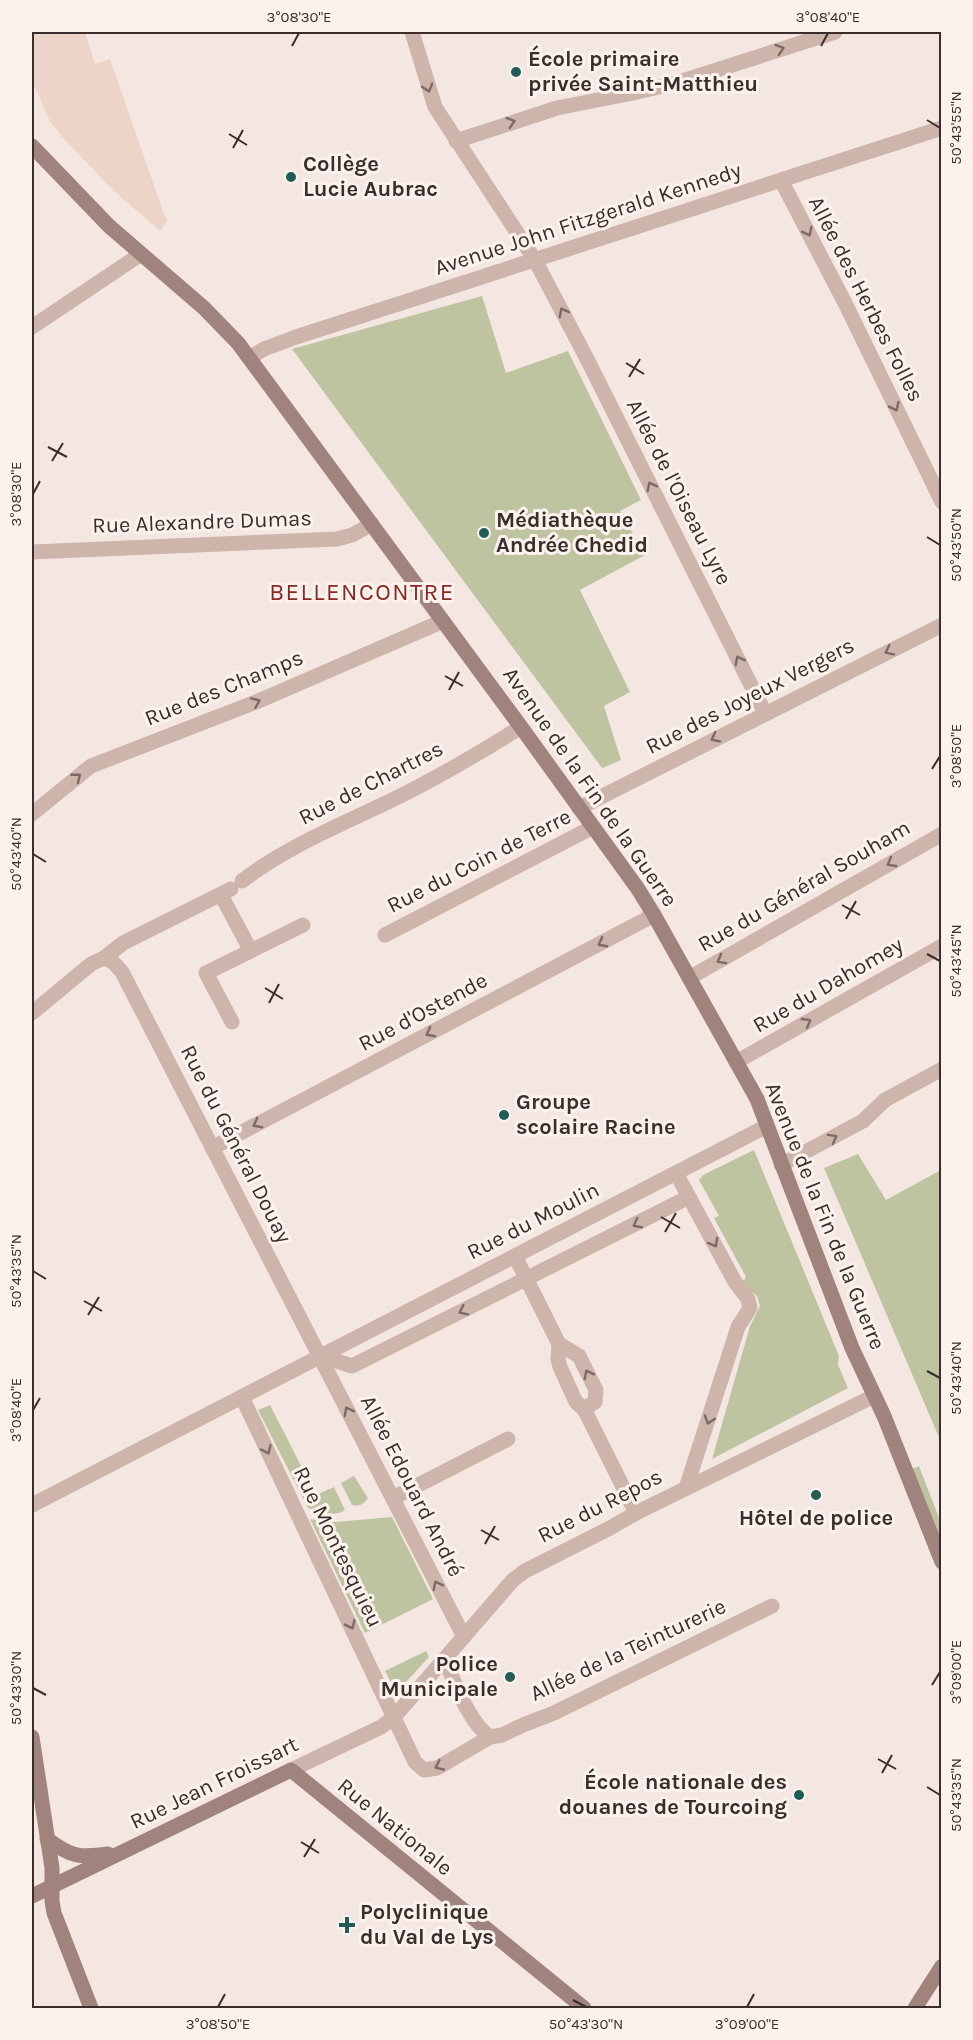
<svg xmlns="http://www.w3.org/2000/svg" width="973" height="2040" viewBox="0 0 973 2040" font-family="Karla,sans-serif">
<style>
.green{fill:#bec4a0}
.plaza{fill:#ecd5c8}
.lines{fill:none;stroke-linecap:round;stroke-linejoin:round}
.street{stroke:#cdb5ac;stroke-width:15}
.secondary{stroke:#a1837d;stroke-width:15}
.oneway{stroke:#7d6a65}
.ticks{fill:none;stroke:#3b2d2b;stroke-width:2}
.poi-dot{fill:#1f5d56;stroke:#fbf2ee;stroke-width:2}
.labels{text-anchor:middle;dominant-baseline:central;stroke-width:6;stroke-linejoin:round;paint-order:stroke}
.poi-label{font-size:22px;font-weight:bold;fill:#3b2d2b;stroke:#fbf2ee;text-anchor:start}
.street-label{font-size:22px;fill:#3b2d2b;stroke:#fbf2ee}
.neighbourhood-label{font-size:24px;letter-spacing:1.5px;fill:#8b2822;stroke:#fbf2ee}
.neatline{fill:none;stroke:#3b2d2b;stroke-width:2}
.ticks-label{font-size:15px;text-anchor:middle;fill:#3b2d2b}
</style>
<rect width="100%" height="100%" fill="#f4e7e1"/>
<!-- green -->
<g class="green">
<polygon points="482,296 506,373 568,351 641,500 620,511 645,555 580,590 630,692 604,706 621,760 602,768 292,349"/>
<polygon points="754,1150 839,1356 838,1365 848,1388 712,1459 750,1326 760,1306 757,1296 742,1283 746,1277 714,1218 719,1216 699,1180 703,1175"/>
<polygon points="858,1154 886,1200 941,1170 941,1442 824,1168"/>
<path d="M270 1405 316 1495 334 1487 345 1510C334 1518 319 1511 308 1508L258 1410Z"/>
<polygon points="919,1466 941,1523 941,1543 912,1469"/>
<path d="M354 1476 368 1498C364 1504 359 1507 352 1505L341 1483Z"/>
<polygon points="392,1517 433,1599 365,1633 310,1519 336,1522"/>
<polygon points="426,1651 429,1657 407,1681 396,1686 390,1681 385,1671"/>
</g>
<!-- plaza -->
<polygon class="plaza" points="32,32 85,32 95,64 110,59 165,217 168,220 160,231 113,190 64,139 51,123 32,81"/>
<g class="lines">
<!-- street -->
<g class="street">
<polyline points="412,32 435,107 535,260 586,357 765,713"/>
<polyline points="456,141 557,108 633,93 676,83 835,32"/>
<polyline points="781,180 845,303 942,502"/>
<polyline points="32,327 141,254"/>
<polyline points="249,358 264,349 296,337 942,128"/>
<polyline points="32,552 337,539 352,535 372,524"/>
<polyline points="579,808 942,625"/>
<polyline points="32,814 91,766 256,702 443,621"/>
<path d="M242 881C286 847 338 826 388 802 434 780 478 754 521 727"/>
<polyline points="221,895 251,951"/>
<polyline points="385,935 593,827"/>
<polyline points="104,958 113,962 122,972 464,1637"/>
<polyline points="689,978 942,834"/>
<polyline points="32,1013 91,964 104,958 123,943 231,889"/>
<polyline points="232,1022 206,973 303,925"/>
<polyline points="736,1062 942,946"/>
<polyline points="212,1148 654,915"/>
<polyline points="781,1165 863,1121 885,1100 942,1069"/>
<polyline points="676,1173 735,1282 748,1299 750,1308 738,1327 686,1488"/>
<polyline points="515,1256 559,1344 558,1359 560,1367 576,1402 584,1409 636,1513"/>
<polyline points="559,1344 579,1356 596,1390 595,1402 584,1409"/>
<polyline points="321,1356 352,1366 689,1197"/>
<polyline points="242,1397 415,1762 424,1770 437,1768 490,1737 502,1735 523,1725 554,1713 772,1606"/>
<polyline points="393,1498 508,1439"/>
<polyline points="32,1505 767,1126"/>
<path d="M445 1660C455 1683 469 1723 490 1737"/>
<polyline points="291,1770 381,1727 394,1717 513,1580 525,1571 610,1528 636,1513 874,1396"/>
</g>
<!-- secondary -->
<g class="secondary">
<polyline points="32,146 109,226 204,308 238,343 521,727 638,889 654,915 757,1099 852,1348 884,1416 942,1562"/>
<polyline points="32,1737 52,1868 52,1901 54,1913 91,2008"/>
<path d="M47 1839C71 1857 80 1858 108 1854"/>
<polyline points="32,1896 291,1770 584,2008"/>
<polyline points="915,2008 942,1966"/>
</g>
</g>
<!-- one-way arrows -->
<defs><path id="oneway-chevron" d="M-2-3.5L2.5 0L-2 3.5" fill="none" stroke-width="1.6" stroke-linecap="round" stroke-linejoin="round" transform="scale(1.5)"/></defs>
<g class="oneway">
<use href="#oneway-chevron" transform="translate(780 49) rotate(-18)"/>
<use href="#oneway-chevron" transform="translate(428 88) rotate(73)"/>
<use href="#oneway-chevron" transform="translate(511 122) rotate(-18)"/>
<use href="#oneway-chevron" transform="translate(808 232) rotate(63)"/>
<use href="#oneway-chevron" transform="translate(563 312) rotate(-118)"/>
<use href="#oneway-chevron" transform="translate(895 407) rotate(64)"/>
<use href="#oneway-chevron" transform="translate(651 486) rotate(-117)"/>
<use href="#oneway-chevron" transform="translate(889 651) rotate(154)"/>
<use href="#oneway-chevron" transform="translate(739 660) rotate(-117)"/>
<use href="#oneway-chevron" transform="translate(256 702) rotate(-23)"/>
<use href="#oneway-chevron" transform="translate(715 738) rotate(153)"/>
<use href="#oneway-chevron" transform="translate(77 777) rotate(-38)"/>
<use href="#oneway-chevron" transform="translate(891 863) rotate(150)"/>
<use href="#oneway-chevron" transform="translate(602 943) rotate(152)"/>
<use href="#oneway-chevron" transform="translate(721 960) rotate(151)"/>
<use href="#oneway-chevron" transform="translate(807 1022) rotate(-30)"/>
<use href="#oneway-chevron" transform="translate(430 1033) rotate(152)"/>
<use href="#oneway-chevron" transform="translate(257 1124) rotate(152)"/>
<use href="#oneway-chevron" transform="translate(833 1138) rotate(-29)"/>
<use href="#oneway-chevron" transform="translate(637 1224) rotate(153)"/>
<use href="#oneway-chevron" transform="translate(714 1243) rotate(61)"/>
<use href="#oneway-chevron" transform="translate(463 1311) rotate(154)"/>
<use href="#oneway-chevron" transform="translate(588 1374) rotate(-117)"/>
<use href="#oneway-chevron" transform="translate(348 1411) rotate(-117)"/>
<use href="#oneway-chevron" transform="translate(709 1420) rotate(108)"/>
<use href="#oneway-chevron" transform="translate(267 1450) rotate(65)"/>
<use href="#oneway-chevron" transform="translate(437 1585) rotate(-117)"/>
<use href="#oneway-chevron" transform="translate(351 1625) rotate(64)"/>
<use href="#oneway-chevron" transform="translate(439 1766) rotate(155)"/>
</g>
<!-- ticks -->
<path class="ticks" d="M292 46 299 33M821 46 828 33M927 120 940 128M229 134 247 145M233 148 243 130M626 363 644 374M629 377 640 359M48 447 67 457M52 461 63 443M33 494 40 481M927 537 940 545M445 676 463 686M449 690 459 672M932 769 940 756M33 854 46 862M842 905 860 915M846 919 856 901M927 954 940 961M265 988 283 999M269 1003 279 984M661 1217 680 1228M665 1232 676 1213M33 1271 46 1279M84 1301 102 1311M88 1315 99 1297M927 1371 940 1378M33 1410 40 1398M481 1530 499 1540M485 1544 495 1526M932 1685 940 1672M33 1688 46 1695M878 1759 896 1769M882 1773 892 1755M927 1787 940 1795M301 1842 319 1853M304 1857 315 1839M573 2000 586 2007M218 2007 225 1994M747 2007 754 1994"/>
<!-- markers -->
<g class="poi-dot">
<circle cx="516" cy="72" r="6"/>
<circle cx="291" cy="177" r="6"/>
<circle cx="484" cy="533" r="6"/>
<circle cx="504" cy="1115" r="6"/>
<circle cx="816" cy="1495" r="6"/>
<circle cx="510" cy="1677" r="6"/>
<circle cx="799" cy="1795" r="6"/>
<path d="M344 1916h6v6h6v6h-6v6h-6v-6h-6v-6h6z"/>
</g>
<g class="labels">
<!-- poi labels -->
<g class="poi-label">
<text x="528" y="59">École primaire<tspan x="528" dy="25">privée Saint-Matthieu</tspan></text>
<text x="303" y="164">Collège<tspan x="303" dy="25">Lucie Aubrac</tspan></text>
<text x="496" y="520">Médiathèque<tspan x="496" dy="25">Andrée Chedid</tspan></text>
<text x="516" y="1102">Groupe<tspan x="516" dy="25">scolaire Racine</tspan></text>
<text x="816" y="1518" text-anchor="middle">Hôtel de police</text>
<text x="498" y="1664" text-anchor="end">Police<tspan x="498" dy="25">Municipale</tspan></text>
<text x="787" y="1782" text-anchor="end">École nationale des<tspan x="787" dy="25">douanes de Tourcoing</tspan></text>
<text x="360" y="1912">Polyclinique<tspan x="360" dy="25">du Val de Lys</tspan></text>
</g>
<!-- street labels -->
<g class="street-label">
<text transform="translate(588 219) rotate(-18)">Avenue John Fitzgerald Kennedy</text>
<text transform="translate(866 299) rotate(63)">Allée des Herbes Folles</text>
<text transform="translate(679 492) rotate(63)">Allée de l'Oiseau Lyre</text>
<text transform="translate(202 522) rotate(-2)">Rue Alexandre Dumas</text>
<text transform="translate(224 688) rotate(-22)">Rue des Champs</text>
<text transform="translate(750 696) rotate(-27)">Rue des Joyeux Vergers</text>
<text transform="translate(371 783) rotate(-27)">Rue de Chartres</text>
<text transform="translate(590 787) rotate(55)">Avenue de la Fin de la Guerre</text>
<text transform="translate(479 861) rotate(-27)">Rue du Coin de Terre</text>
<text transform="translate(804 886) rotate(-30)">Rue du Général Souham</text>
<text transform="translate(828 985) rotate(-30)">Rue du Dahomey</text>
<text transform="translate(423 1012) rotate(-28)">Rue d'Ostende</text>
<text transform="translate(236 1144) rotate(63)">Rue du Général Douay</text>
<text transform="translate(825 1216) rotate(68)">Avenue de la Fin de la Guerre</text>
<text transform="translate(533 1221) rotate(-27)">Rue du Moulin</text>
<text transform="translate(412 1486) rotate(63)">Allée Edouard André</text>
<text transform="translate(600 1506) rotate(-27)">Rue du Repos</text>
<text transform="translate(338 1547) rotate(64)">Rue Montesquieu</text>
<text transform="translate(628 1650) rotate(-25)">Allée de la Teinturerie</text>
<text transform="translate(214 1783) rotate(-26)">Rue Jean Froissart</text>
<text transform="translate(395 1827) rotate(39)">Rue Nationale</text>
</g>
<!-- neighbourhood labels -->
<g class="neighbourhood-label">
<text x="362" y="592">BELLENCONTRE</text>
</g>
</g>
<!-- border -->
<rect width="973" height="2040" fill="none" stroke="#fbf2ee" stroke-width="66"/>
<rect x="33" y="33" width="907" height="1974" class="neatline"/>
<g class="ticks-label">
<text x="299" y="22">3°08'30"E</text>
<text x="828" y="22">3°08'40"E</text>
<text transform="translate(956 128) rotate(-90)" y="5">50°43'55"N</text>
<text transform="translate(16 494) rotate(-90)" y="5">3°08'30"E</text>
<text transform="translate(956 545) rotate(-90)" y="5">50°43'50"N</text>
<text transform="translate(956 756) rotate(-90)" y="5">3°08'50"E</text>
<text transform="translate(16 854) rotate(-90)" y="5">50°43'40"N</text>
<text transform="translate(956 961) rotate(-90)" y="5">50°43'45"N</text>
<text transform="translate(16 1271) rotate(-90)" y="5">50°43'35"N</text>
<text transform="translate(956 1378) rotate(-90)" y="5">50°43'40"N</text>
<text transform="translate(16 1410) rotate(-90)" y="5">3°08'40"E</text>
<text transform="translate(956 1672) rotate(-90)" y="5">3°09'00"E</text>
<text transform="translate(16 1688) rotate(-90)" y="5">50°43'30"N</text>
<text transform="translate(956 1795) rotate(-90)" y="5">50°43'35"N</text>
<text x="218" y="2029">3°08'50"E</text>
<text x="586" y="2029">50°43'30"N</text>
<text x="747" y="2029">3°09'00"E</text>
</g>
</svg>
